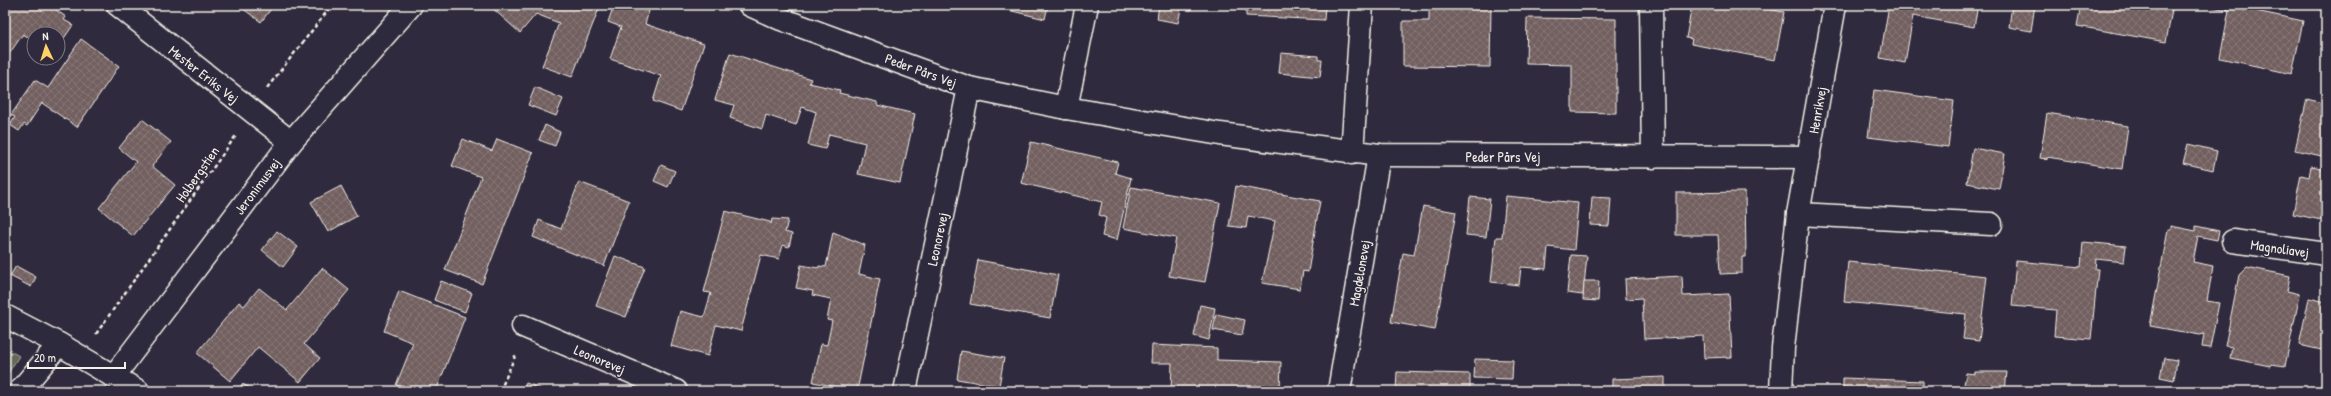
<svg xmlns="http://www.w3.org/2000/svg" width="2331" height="396" viewBox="0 0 2331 396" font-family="'Patrick Hand',sans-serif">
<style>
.grass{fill:#636759;stroke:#acaca0}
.building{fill:url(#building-cross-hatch);stroke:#f4f1e8}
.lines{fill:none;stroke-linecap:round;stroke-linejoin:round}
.street-casing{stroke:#f4f1e8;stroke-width:25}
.secondary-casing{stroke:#f4f1e8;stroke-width:25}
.path{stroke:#f4f1e8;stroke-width:2.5;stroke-dasharray:4 3;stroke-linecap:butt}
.street{stroke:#2f2a3d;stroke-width:22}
.secondary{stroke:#2f2a3d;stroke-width:22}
.labels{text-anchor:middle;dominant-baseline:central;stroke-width:3;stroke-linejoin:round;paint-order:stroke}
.street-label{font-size:14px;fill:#f4f1e8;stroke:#2f2a3d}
</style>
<defs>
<pattern id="building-cross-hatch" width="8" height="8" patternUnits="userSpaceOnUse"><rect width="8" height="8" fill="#725e5f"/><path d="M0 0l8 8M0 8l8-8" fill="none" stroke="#877676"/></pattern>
</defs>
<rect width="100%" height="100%" fill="#2f2a3d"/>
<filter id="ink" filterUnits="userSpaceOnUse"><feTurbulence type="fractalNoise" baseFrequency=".025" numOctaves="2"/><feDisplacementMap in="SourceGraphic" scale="8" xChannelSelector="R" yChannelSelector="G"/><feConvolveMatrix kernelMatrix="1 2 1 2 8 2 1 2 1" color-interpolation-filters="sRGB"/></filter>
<g filter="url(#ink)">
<!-- grass -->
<polygon class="grass" points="5,348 19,356 5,378"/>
<!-- building -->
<g class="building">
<polygon points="5,5 49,5 66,17 64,20 73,25 58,47 58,34 34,34 34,41 23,34 9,54 5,52"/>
<polygon points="238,5 274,5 261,22"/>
<polygon points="491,5 598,5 600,6 572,77 542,66 559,23 536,14 520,33 490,6"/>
<polygon points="614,5 630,5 649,11 645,24 704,44 681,111 653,101 661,76 610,59 621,27 608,22"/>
<polygon points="1004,5 1048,5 1045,19 1004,9"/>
<polygon points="1156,5 1192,5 1191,10 1181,9 1178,23 1157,19 1159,5"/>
<polygon points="1246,5 1325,5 1324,20 1246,16"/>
<polygon points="1429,5 1491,5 1490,67 1403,66 1403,21 1429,21"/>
<polygon points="1692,5 1743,5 1784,12 1775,60 1691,44 1692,39 1686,38"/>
<polygon points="1889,5 1978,5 1974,27 1913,16 1905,63 1880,58"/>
<polygon points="2012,5 2035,5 2031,31 2009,27"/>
<polygon points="2081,5 2173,5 2166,42 2077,26"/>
<polygon points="2213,5 2258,5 2256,11 2303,21 2292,74 2220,58 2229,10 2212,7"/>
<polygon points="1527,18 1616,19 1616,113 1572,112 1572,65 1526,64"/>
<polygon points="81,39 119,66 77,127 42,103 27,126 24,124 19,131 10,125 15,117 11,115 35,80 48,88"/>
<polygon points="730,53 811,79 809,83 840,90 839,93 877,102 877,105 915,114 900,183 858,174 865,143 829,134 825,149 808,145 816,112 802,107 796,125 766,115 762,129 730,118 734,105 715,100"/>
<polygon points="1281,53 1318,56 1318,60 1322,60 1320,77 1279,73"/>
<polygon points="535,87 563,99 556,116 528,105"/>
<polygon points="1874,90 1954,101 1948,147 1868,137"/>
<polygon points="2307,99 2326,104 2326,157 2295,150"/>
<polygon points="2047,113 2128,126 2122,169 2047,157 2047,159 2040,158"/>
<polygon points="142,119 171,142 152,166 175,185 133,236 99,208 136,162 119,148"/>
<polygon points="545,125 560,132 555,146 539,140"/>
<polygon points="463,139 492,151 497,139 533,153 482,284 445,270 481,177 452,166"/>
<polygon points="1031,142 1118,162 1115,173 1131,178 1117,240 1102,236 1106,218 1099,215 1102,202 1021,183"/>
<polygon points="2188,144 2217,151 2213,170 2183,163"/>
<polygon points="1973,148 2005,154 1999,189 1967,183"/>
<polygon points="661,165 675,171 668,187 654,181"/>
<polygon points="2311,166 2326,169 2326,221 2293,214 2301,175 2309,177"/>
<polygon points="579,182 629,201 604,266 533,237 539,220 561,229"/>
<polygon points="341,186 357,216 328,232 311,202"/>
<polygon points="1236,186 1320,201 1308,272 1303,271 1300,289 1262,283 1275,221 1248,216 1246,228 1229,226"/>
<polygon points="1131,187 1220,203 1205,282 1169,276 1176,238 1123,228"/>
<polygon points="1745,192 1746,257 1742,257 1742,273 1720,274 1718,235 1676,235 1676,193"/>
<polygon points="1506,196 1578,203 1574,250 1548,247 1546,269 1521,267 1519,285 1491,282 1496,237 1502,237"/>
<polygon points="1470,197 1490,199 1486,237 1466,235"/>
<polygon points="1592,197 1611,198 1609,226 1590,225"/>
<polygon points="1423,206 1456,212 1435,330 1391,322 1403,253 1414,255"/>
<polygon points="725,211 770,222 771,224 772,219 788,220 785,232 792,234 789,247 783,245 779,259 761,255 741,331 716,325 708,356 671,346 680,311 704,317 711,293 704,292"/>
<polygon points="2171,226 2196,231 2196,226 2219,231 2217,240 2198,236 2193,262 2213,266 2207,301 2219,303 2210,348 2202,347 2204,334 2200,335 2150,326 2168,230 2171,230"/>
<polygon points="277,231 298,247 283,267 262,250"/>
<polygon points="833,232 865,245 859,274 880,279 857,391 813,382 821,344 827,345 832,321 827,320 831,299 812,295 813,291 796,288 801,265 818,268 819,266 826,267"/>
<polygon points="2083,242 2126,246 2124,262 2096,259 2095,269 2098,269 2091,339 2054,336 2056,310 2012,306 2016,261 2081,267"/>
<polygon points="1571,255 1587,256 1583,295 1567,293"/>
<polygon points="615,256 645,267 626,317 596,306"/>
<polygon points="978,260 1058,275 1050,318 970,304"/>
<polygon points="1848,262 1987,276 1979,341 1963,339 1966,314 1844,302"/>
<polygon points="16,266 36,277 31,287 10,276"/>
<polygon points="2247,267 2290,276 2287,291 2300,294 2285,366 2271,364 2270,366 2230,358 2232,347 2225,346 2239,275"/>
<polygon points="322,268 349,290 304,344 320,358 300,382 258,347 230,381 197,353 239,302 244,306 259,288 287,310"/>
<polygon points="1682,276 1683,296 1729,294 1732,357 1704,358 1703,336 1644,339 1642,298 1626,299 1625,279"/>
<polygon points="441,281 472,293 465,312 434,300"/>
<polygon points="1584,281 1599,281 1598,301 1583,300"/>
<polygon points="399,291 465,317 436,391 412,391 396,385 413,343 384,331"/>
<polygon points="2309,298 2326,302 2326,351 2299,345"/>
<polygon points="1200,305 1215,308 1209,340 1194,336"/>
<polygon points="1216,314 1245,320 1242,335 1213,330"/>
<polygon points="1152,345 1217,348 1217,360 1281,362 1280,391 1171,391 1172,363 1151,363"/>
<polygon points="961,351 1004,358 999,386 957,379"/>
<polygon points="2164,358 2177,360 2174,380 2160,377"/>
<polygon points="1475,359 1513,360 1512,379 1474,378"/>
<polygon points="1397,372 1470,374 1470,391 1396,391"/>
<polygon points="1975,372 2007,372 2005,391 1963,391 1966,373 1975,374"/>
<polygon points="1665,377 1665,391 1612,391 1612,379"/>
<polygon points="1843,378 1923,381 1923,391 1843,391"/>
<polygon points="526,383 547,391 522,391"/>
<polygon points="242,384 258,391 238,391"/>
<polygon points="1704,387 1704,390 1730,389 1730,391 1693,391 1693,388"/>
</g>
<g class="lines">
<!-- street casing -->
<g class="street-casing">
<g id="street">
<polyline points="118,5 291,142"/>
<polyline points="750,5 781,19 969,88 1066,108 1220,134 1379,155 1809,157"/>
<polyline points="1651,5 1653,157"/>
<polyline points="1066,108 1087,5"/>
<polyline points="1352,153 1362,5"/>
<polyline points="1798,214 1991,224"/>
<polyline points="2233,241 2326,254"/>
<polyline points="523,326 676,391"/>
<polyline points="114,376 291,142 411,5"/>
<polyline points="20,391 59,344"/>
<polyline points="905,391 969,88"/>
<polyline points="1339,391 1379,155"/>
<polyline points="1781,391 1783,348 1798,214 1835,5"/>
</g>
</g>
<!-- secondary casing -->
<g class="secondary-casing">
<polyline id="secondary" points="5,316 59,344 138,391"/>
</g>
<!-- path -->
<g class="path">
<polyline points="267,88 332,5"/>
<polyline points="96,334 237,134"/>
<polyline points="66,389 73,386"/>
<polyline points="500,391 516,354"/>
</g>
<!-- street -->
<use href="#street" class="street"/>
<!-- secondary -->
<use href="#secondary" class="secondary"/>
</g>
</g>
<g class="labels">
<!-- street labels -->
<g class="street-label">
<text transform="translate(921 70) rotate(20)">Peder Pårs Vej</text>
<text transform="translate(204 74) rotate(38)">Mester Eriks Vej</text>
<text transform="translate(1817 110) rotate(-80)">Henrikvej</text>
<text x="1503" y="156">Peder Pårs Vej</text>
<text transform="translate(197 174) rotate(-55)">Holbergstien</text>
<text transform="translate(257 186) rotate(-53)">Jeronimusvej</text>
<text transform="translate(937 239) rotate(-78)">Leonorevej</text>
<text transform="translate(2280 248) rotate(8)">Magnoliavej</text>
<text transform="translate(1359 273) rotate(-80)">Magdelonevej</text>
<text transform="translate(600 359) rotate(23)">Leonorevej</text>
</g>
</g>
<!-- margin -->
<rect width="2331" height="396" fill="none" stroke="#2f2a3d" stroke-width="20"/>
<rect x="10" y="10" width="2311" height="376" fill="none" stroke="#f4f1e8" stroke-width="1.5" filter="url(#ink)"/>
<!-- north arrow -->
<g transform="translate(46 46) rotate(356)"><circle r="19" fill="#2f2a3d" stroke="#7e7a81"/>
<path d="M0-3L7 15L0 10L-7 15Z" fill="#ffd166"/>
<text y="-6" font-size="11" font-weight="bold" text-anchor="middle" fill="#f4f1e8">N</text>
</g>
<!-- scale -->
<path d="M28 362v6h97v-6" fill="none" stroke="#f4f1e8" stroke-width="2"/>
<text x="34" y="362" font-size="12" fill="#f4f1e8" stroke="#2f2a3d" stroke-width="3" paint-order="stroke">20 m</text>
</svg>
